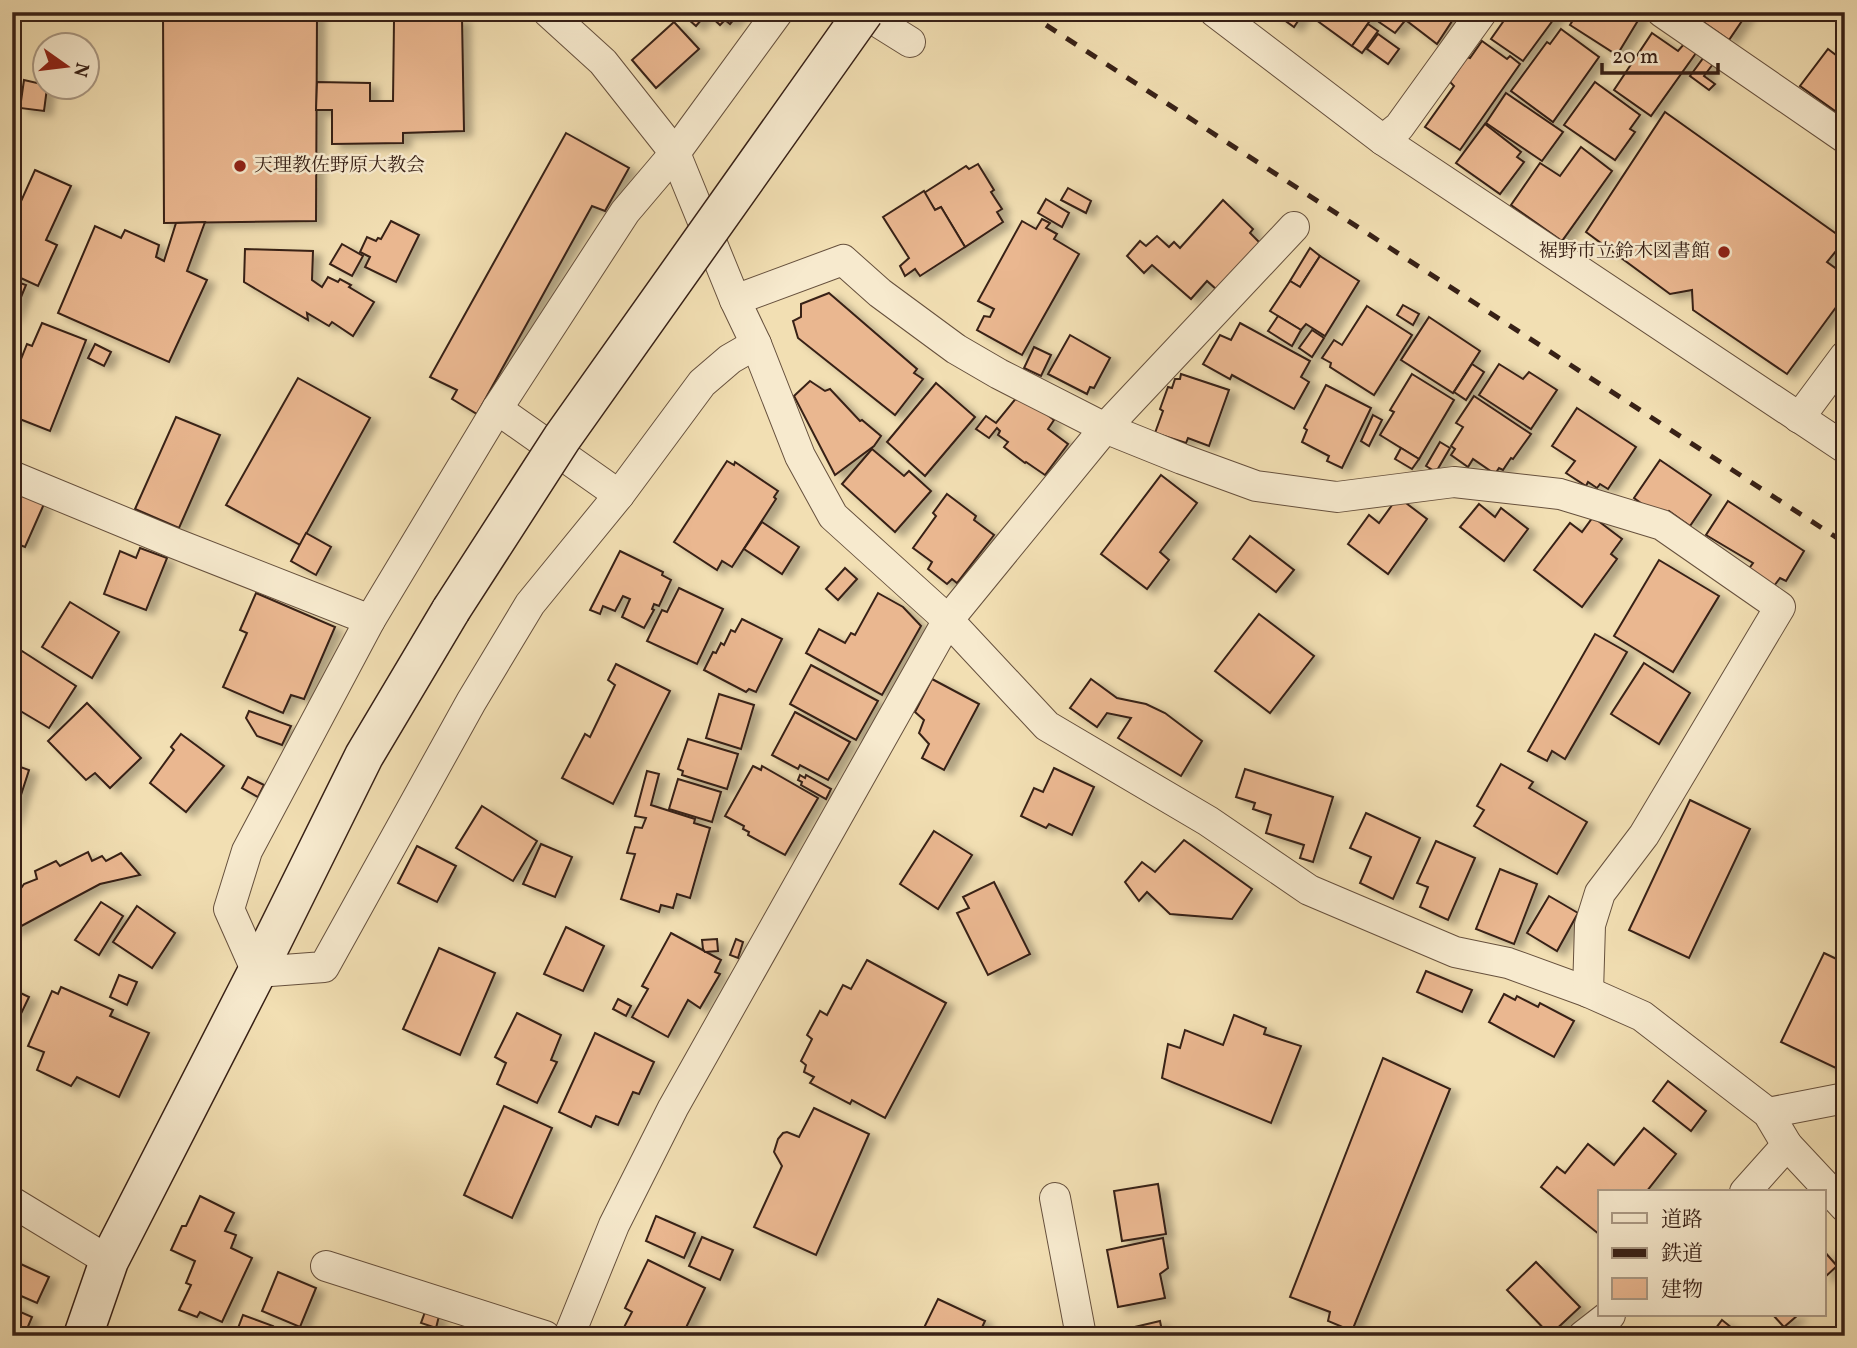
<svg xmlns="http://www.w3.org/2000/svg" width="1857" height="1348" viewBox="0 0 1857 1348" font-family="Vollkorn,'Noto Serif JP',serif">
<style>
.building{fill:#eab790;stroke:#372016;stroke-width:2;filter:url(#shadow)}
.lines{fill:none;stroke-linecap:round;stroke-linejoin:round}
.street-casing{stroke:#66503d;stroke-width:32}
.secondary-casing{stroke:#372016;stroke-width:41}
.street{stroke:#f7eace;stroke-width:30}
.secondary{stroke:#f7eace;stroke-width:38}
.rail{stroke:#372016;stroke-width:5;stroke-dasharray:12 12;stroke-linecap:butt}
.secondary-bridge-casing{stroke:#372016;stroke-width:41;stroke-linecap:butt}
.secondary-bridge{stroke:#f7eace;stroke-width:38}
.poi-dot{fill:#8f2418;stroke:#f7eace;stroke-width:2.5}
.labels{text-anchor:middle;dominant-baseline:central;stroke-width:5;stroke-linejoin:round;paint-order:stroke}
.poi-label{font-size:19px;fill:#372016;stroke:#f7eace;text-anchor:start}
</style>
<defs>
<filter id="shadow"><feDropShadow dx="8" dy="4.5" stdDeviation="3.5" flood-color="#0004"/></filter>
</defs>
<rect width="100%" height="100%" fill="#f2dfb3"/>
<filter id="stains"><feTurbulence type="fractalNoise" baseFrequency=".00286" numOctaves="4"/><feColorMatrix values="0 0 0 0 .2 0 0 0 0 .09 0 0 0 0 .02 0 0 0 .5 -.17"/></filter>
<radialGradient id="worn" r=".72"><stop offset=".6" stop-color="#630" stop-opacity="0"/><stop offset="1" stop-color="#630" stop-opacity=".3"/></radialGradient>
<!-- building -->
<g class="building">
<polygon points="163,12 317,12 316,221 164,223"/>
<polygon points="680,12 740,12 730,24 725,20 720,25 707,13 696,26"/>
<polygon points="1273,12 1304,12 1294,27"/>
<polygon points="1315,12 1376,12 1352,46 1312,17"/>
<polygon points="1387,12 1400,12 1408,17 1395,33 1379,22"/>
<polygon points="1409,12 1458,12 1437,44 1407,21 1412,15"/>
<polygon points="1510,12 1559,12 1523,61 1491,39"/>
<polygon points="1578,12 1638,12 1642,14 1617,55 1570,25"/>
<polygon points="1689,12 1748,12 1729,40"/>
<polygon points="462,18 464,131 403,133 403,143 332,144 332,110 316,110 317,82 370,83 370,101 393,101 394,21"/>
<polygon points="674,22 699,49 656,88 632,60"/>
<polygon points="1368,24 1378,31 1362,53 1352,46"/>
<polygon points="1561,29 1599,57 1553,122 1511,91 1547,42 1550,44"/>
<polygon points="1652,33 1678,51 1684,44 1696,53 1651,116 1614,90"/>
<polygon points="1378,34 1399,49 1388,64 1367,49"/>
<polygon points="1482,41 1507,59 1510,56 1520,64 1460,150 1425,127 1454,86 1450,82 1467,57 1470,58"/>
<polygon points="1828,49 1845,62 1845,118 1800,86"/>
<polygon points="1704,57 1713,64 1704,76 1715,84 1709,90 1690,76"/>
<polygon points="24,80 46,85 47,88 44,111 20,108"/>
<polygon points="1595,82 1640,115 1630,129 1635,132 1615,160 1564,125"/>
<polygon points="1506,93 1563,132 1542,161 1486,123"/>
<polygon points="1665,112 1845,240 1827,262 1845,275 1845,295 1787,374 1693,310 1692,290 1670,294 1586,232"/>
<polygon points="1485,124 1521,152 1517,157 1524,162 1500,194 1456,163"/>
<polygon points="566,133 629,168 605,211 592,206 477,414 452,399 457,390 430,377"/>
<polygon points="1581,147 1612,171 1562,241 1511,205 1540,163 1560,176"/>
<polygon points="978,164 994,190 991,192 1002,209 997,212 1003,222 965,247 941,207 935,210 924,193 966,166 969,169"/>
<polygon points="35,170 71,186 46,240 57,245 38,286 12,274 12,216 14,217"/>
<polygon points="1068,188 1091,201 1086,213 1061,200"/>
<polygon points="924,191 935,210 941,207 965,247 920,276 915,269 905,276 900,266 909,258 883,217"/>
<polygon points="1046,199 1069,213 1062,227 1038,213"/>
<polygon points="1223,200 1253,229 1250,233 1260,243 1216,289 1207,281 1191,299 1152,265 1144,273 1127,256 1140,241 1146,246 1157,236 1169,247 1174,242 1180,248"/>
<polygon points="1042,219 1050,223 1046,228 1057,234 1054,239 1079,254 1022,355 977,330 984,316 990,317 994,309 978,301 1022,221 1036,229"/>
<polygon points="391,221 419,235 396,282 365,267 370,257 360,252 367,237 376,241 378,238 381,239"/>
<polygon points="205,222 187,271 207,280 169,362 58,313 95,226 121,238 125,230 159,245 156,257 164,261 176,223"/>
<polygon points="342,244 363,256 352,276 330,264"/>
<polygon points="1310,248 1320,256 1300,287 1290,281"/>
<polygon points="245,249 313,251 312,280 322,287 328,277 338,282 340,279 351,285 349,287 374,302 353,336 332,322 329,326 307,313 308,320 244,282"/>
<polygon points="1320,256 1359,281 1325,336 1306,324 1301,330 1270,311 1290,281 1300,287"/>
<polygon points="12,280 26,285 12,319"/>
<polygon points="829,293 917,369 914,373 923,379 895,415 798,338 793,321 801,317 801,304"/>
<polygon points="1403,305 1419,314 1413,325 1397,315"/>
<polygon points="1367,306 1412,335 1374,395 1330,367 1331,363 1322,358 1334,340 1342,345"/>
<polygon points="1278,316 1301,330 1292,346 1268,331"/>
<polygon points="1429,317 1480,351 1453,393 1401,360"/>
<polygon points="42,323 86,340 50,431 12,416 12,382 27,344 32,346"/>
<polygon points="1240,323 1310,361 1301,377 1309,382 1294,409 1232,375 1230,379 1203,364 1220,335 1231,340"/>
<polygon points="1312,330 1324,338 1312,357 1299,348"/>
<polygon points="1070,335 1110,358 1094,388 1090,387 1087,394 1048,374"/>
<polygon points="95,344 111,352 104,366 88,358"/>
<polygon points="1034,347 1051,355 1041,376 1024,368"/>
<polygon points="1472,364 1484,372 1466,400 1454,392"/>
<polygon points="1499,364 1523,379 1529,372 1557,390 1531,429 1479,395"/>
<polygon points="1181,374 1229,390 1209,446 1188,438 1186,443 1155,433 1163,411 1160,409 1168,387 1172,388 1175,379 1180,379"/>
<polygon points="1412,374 1454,400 1419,459 1380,435 1394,412 1390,410"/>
<polygon points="298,378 370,418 300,545 226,505"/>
<polygon points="810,381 825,391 830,389 860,421 862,420 881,436 874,446 835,475 794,396"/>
<polygon points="936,383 975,417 925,476 887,442"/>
<polygon points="1326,385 1371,408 1342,468 1327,461 1329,456 1302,442 1307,430 1304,428"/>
<polygon points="1474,396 1531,434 1513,459 1511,458 1503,470 1499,468 1495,474 1473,459 1468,467 1451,455 1455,449 1451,446 1463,427 1456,423"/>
<polygon points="1017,397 1027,399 1054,420 1048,429 1068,444 1045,475 1026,462 1025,463 1004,447 1008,442 998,435 1000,431 997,428 989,438 976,429 986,416 996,423"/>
<polygon points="1577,408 1636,447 1608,489 1600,484 1597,488 1588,482 1586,486 1566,473 1575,461 1552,446"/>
<polygon points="1373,415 1382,420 1369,446 1361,441"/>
<polygon points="176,417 220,435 179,528 135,509"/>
<polygon points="1440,442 1450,448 1436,472 1426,466"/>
<polygon points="1401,448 1419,459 1412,469 1395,459"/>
<polygon points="872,449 904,476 909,471 931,491 895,532 842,484"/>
<polygon points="1660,460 1711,495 1690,526 1669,511 1665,516 1657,515 1634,498"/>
<polygon points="727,461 734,465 735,462 778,491 774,497 776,499 732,567 722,561 717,570 674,542"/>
<polygon points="1161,475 1197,503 1160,552 1169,560 1147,589 1101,554"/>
<polygon points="12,491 44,504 25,547 12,542"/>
<polygon points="947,494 976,516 974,520 994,535 957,583 952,579 947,584 928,569 932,562 913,548 936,516 933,513"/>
<polygon points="1398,497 1427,519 1388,574 1348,544 1369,515 1379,523"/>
<polygon points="1728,501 1804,551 1786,581 1780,578 1774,586 1748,570 1753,563 1706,535"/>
<polygon points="1479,504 1495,517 1501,508 1528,529 1504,561 1460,527"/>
<polygon points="1593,517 1622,539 1611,554 1617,559 1582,607 1534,570 1570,523 1582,532"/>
<polygon points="762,522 799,547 782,574 744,549"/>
<polygon points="306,533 331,547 316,575 291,561"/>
<polygon points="1250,536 1294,570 1276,592 1233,559"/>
<polygon points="140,548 167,558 146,610 104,594 120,551 136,558"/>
<polygon points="620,551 663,572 662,575 671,580 659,606 654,604 652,609 654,610 644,628 622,617 630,599 623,596 615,611 603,606 600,614 590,610"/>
<polygon points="1659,560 1719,596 1673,672 1614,636"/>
<polygon points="845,568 857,579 838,600 826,589"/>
<polygon points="679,588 723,609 697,664 647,641 662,610 667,612"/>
<polygon points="256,593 335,627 304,699 291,695 283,713 223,687 247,633 240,630"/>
<polygon points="878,593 903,607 921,626 882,695 806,653 819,629 845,643 851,633 855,635"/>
<polygon points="70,602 119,632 92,678 42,647"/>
<polygon points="1259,614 1314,656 1270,713 1215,671"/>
<polygon points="742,619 782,639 756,692 749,689 746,692 704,670 713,652 716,653 721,643 724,645 731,630 735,632"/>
<polygon points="1595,634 1627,652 1565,759 1552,751 1547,761 1528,751"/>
<polygon points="22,651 76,686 49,728 12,706 12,659 15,661"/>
<polygon points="1644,663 1690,693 1659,744 1611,714"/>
<polygon points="616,664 670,691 613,804 562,778 585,734 590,737 615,685 608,680"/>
<polygon points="811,665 878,701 856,740 790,704"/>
<polygon points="932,679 979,704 944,770 922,758 929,744 919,733 924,720 915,712"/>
<polygon points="1091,679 1117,698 1146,704 1165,713 1202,741 1181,776 1118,738 1131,718 1107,713 1097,727 1070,708"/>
<polygon points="719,694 754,705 741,749 706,738"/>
<polygon points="87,703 141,758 110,788 95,773 86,780 48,741"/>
<polygon points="249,711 291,726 282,745 257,736 246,718"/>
<polygon points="795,712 850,742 828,780 800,765 798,769 772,755"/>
<polygon points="181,734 224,766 186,812 150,783 174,750 171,747"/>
<polygon points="688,739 738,754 727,789 682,775 683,771 678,769"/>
<polygon points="12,764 29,770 12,823"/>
<polygon points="1501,764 1533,782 1529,788 1587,822 1557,874 1474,826 1484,810 1477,806"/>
<polygon points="753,766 761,770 762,766 818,798 785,855 748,835 749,832 743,829 744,826 725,816"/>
<polygon points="1054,768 1094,787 1072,835 1049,824 1046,828 1021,816 1034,788 1043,792"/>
<polygon points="1245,769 1333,797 1313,862 1300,858 1304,845 1266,833 1271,815 1253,809 1255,803 1236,797"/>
<polygon points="647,771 659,774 651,805 695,819 694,823 710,828 690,898 677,894 673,908 661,905 659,912 621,899 635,854 627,853 635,827 642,828 646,818 635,816"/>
<polygon points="800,775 805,778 806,775 831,789 826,799 801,785 802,782 798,780"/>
<polygon points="248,777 264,785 258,797 242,788"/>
<polygon points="678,779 721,792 712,822 669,809"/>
<polygon points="1690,800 1750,829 1689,958 1629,930"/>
<polygon points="482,806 537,841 513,881 456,848"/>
<polygon points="1366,813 1420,838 1393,899 1360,883 1371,857 1350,848"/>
<polygon points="934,831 972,855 938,909 900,884"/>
<polygon points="1184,840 1252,889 1232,919 1170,914 1147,892 1139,901 1125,882 1142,862 1155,872"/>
<polygon points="1436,841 1475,858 1448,920 1420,907 1428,887 1417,883"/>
<polygon points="541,844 572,857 555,897 523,884"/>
<polygon points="417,846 456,866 437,902 398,883"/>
<polygon points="88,852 92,861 102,856 106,861 121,853 140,875 100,884 12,931 12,901 24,884 37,879 35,871 56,861 60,866"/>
<polygon points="1500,869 1537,884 1514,944 1476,929"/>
<polygon points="994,882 1030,954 988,975 957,913 969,908 963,897"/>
<polygon points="1549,896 1578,913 1557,951 1527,933"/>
<polygon points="101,902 123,916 99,955 75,940"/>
<polygon points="137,906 175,933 152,968 113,942"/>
<polygon points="566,927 604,946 583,991 544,974"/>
<polygon points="671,933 721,960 715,972 720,974 700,1008 688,1000 668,1037 632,1017 648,989 642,986"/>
<polygon points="717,939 718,951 705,952 703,949 702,940"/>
<polygon points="736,939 743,942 738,958 730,955"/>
<polygon points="439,948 495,973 460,1055 403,1029"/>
<polygon points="1824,953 1845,963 1845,1055 1838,1069 1781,1042"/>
<polygon points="867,960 946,1003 885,1118 852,1100 850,1104 810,1083 814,1077 804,1072 806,1065 801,1061 812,1039 807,1035 820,1011 827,1015 843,985 851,989"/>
<polygon points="1426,971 1472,990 1462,1012 1417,992"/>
<polygon points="119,975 137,982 127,1005 110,997"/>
<polygon points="61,987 113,1010 110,1016 149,1033 119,1097 77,1077 71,1086 37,1070 44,1052 28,1046 52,991 58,994"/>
<polygon points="12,989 29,997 18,1020 12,1017"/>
<polygon points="1504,994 1515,1000 1517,996 1538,1007 1540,1003 1574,1021 1554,1057 1489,1022"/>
<polygon points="618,999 631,1006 626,1016 613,1009"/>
<polygon points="517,1013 561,1035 551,1060 557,1062 537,1103 497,1084 506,1063 495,1057"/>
<polygon points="1234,1015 1266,1028 1264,1034 1301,1046 1271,1123 1162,1078 1168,1044 1180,1048 1185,1030 1223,1045"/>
<polygon points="595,1033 654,1062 639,1094 633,1092 618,1125 596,1116 591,1127 559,1112"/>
<polygon points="1383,1058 1450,1089 1352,1331 1328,1321 1330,1312 1290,1297"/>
<polygon points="1668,1081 1706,1111 1691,1131 1653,1101"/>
<polygon points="504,1106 552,1128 512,1218 464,1195"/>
<polygon points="814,1108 869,1134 816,1255 754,1227 782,1166 774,1152 778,1139 783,1133 787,1132 799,1137"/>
<polygon points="1644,1128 1676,1154 1647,1191 1648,1192 1600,1192 1600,1235 1541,1187 1557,1167 1565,1173 1588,1144 1614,1165"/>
<polygon points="1158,1184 1166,1234 1122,1241 1114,1191"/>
<polygon points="200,1196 234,1213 225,1231 236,1235 231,1248 252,1258 222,1322 200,1312 197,1317 179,1310 191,1285 186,1283 195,1261 171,1250 182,1226 186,1226"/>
<polygon points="656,1216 695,1233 684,1258 646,1241"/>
<polygon points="702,1237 733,1250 720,1280 689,1266"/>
<polygon points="1163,1238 1168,1268 1160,1274 1165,1298 1118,1307 1107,1250"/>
<polygon points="1824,1251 1837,1266 1824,1278"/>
<polygon points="12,1260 49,1277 37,1303 12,1292"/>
<polygon points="648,1260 705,1288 682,1336 620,1335 632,1312 625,1308"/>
<polygon points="1536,1262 1580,1307 1550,1335 1507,1290"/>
<polygon points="278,1272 316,1288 300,1327 262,1311"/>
<polygon points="938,1299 985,1321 978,1336 920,1336"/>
<polygon points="12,1303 19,1307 18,1311 32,1317 24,1336 12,1336"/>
<polygon points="425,1312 439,1316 436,1328 421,1323"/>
<polygon points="243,1315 273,1326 270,1336 235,1336"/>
<polygon points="1773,1315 1798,1315 1784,1327"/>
<polygon points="1722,1320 1742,1336 1710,1336"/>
<polygon points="1160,1321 1163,1336 1109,1336 1109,1333"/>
</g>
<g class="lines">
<!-- street casing -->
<g class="street-casing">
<g id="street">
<polyline points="548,12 603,62 675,153 735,300 756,344 800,456 833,516 948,620 1047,726 1208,821 1309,890 1455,952 1508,963 1588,992 1642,1016 1768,1113 1787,1145 1845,1207"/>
<polyline points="862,12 910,42"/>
<polyline points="1215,12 1383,140 1845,448"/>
<polyline points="1662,12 1845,138"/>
<polyline points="1383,140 1399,127 1482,12"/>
<polyline points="735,300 843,260 880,293 956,349 999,374 1105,428 1182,459 1256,486 1337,497 1454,482 1560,494 1662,525 1780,607 1644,835 1600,893 1590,925 1588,992"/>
<polyline points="756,344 730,359 702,383 619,495 530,604 471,702 324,967 257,972 229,909 247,851 370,620 497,409 625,212 675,153 778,12"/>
<polyline points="497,409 619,495"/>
<polyline points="1799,418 1845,356"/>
<polyline points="12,476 174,543 370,620"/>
<polyline points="1768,1113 1845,1098"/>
<polyline points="1745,1192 1787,1145"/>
<polyline points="1055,1198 1081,1336"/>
<polyline points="12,1202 109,1261"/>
<polyline points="326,1266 545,1336"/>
<polyline points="569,1336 614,1225 673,1108 948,620 1105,428 1294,227"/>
<polyline points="1583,1336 1610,1315"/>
</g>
</g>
<!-- secondary casing -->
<g class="secondary-casing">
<polyline id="secondary" points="83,1336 109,1261 257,972 364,756 451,610"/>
</g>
<!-- street -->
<use href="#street" class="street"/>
<!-- secondary -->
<use href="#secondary" class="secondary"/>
<!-- rail -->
<polyline class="rail" points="1026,12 1845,543"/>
<!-- secondary-bridge casing -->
<g class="secondary-bridge-casing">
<polyline id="secondary-bridge" points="451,610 562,438 864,12"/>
</g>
<!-- secondary-bridge -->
<use href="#secondary-bridge" class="secondary-bridge"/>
</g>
<!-- markers -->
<g class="poi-dot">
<circle cx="240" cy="166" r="7"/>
<circle cx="1724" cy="252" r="7"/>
</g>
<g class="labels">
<!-- poi labels -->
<g class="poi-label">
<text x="254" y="166">天理教佐野原大教会</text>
<text x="1710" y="252" text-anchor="end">裾野市立鈴木図書館</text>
</g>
</g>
<!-- margin -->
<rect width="1857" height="1348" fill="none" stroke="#f2dfb3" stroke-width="42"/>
<rect x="14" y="14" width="1829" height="1320" fill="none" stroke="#372016" stroke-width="3.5"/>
<rect x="21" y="21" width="1815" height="1306" fill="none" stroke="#372016" stroke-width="2"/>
<!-- legend -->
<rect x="1598" y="1190" width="228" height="126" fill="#f7eace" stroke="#aa9984" stroke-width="2"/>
<rect x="1612" y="1213" width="35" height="10" fill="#f7eace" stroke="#aa9984" stroke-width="2"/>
<text x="1661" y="1226" font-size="21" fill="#372016">道路</text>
<rect x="1612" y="1248" width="35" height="10" fill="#372016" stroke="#aa9984" stroke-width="2"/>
<text x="1661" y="1260" font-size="21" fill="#372016">鉄道</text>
<rect x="1612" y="1278" width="35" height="21" fill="#eab790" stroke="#aa9984" stroke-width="2"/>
<text x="1661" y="1296" font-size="21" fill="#372016">建物</text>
<!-- north arrow -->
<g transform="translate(66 66) rotate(104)"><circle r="33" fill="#f7eace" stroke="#aa9984" stroke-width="2"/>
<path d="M0-5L12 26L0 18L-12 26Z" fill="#8f2418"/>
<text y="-10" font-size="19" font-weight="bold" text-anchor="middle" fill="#372016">N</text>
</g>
<!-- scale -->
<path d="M1602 63v10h116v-10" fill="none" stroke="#372016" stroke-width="3.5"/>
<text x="1612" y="63" font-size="21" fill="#372016" stroke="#f7eace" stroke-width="5" paint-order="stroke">20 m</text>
<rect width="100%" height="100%" filter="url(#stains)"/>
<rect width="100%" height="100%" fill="url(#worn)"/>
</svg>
